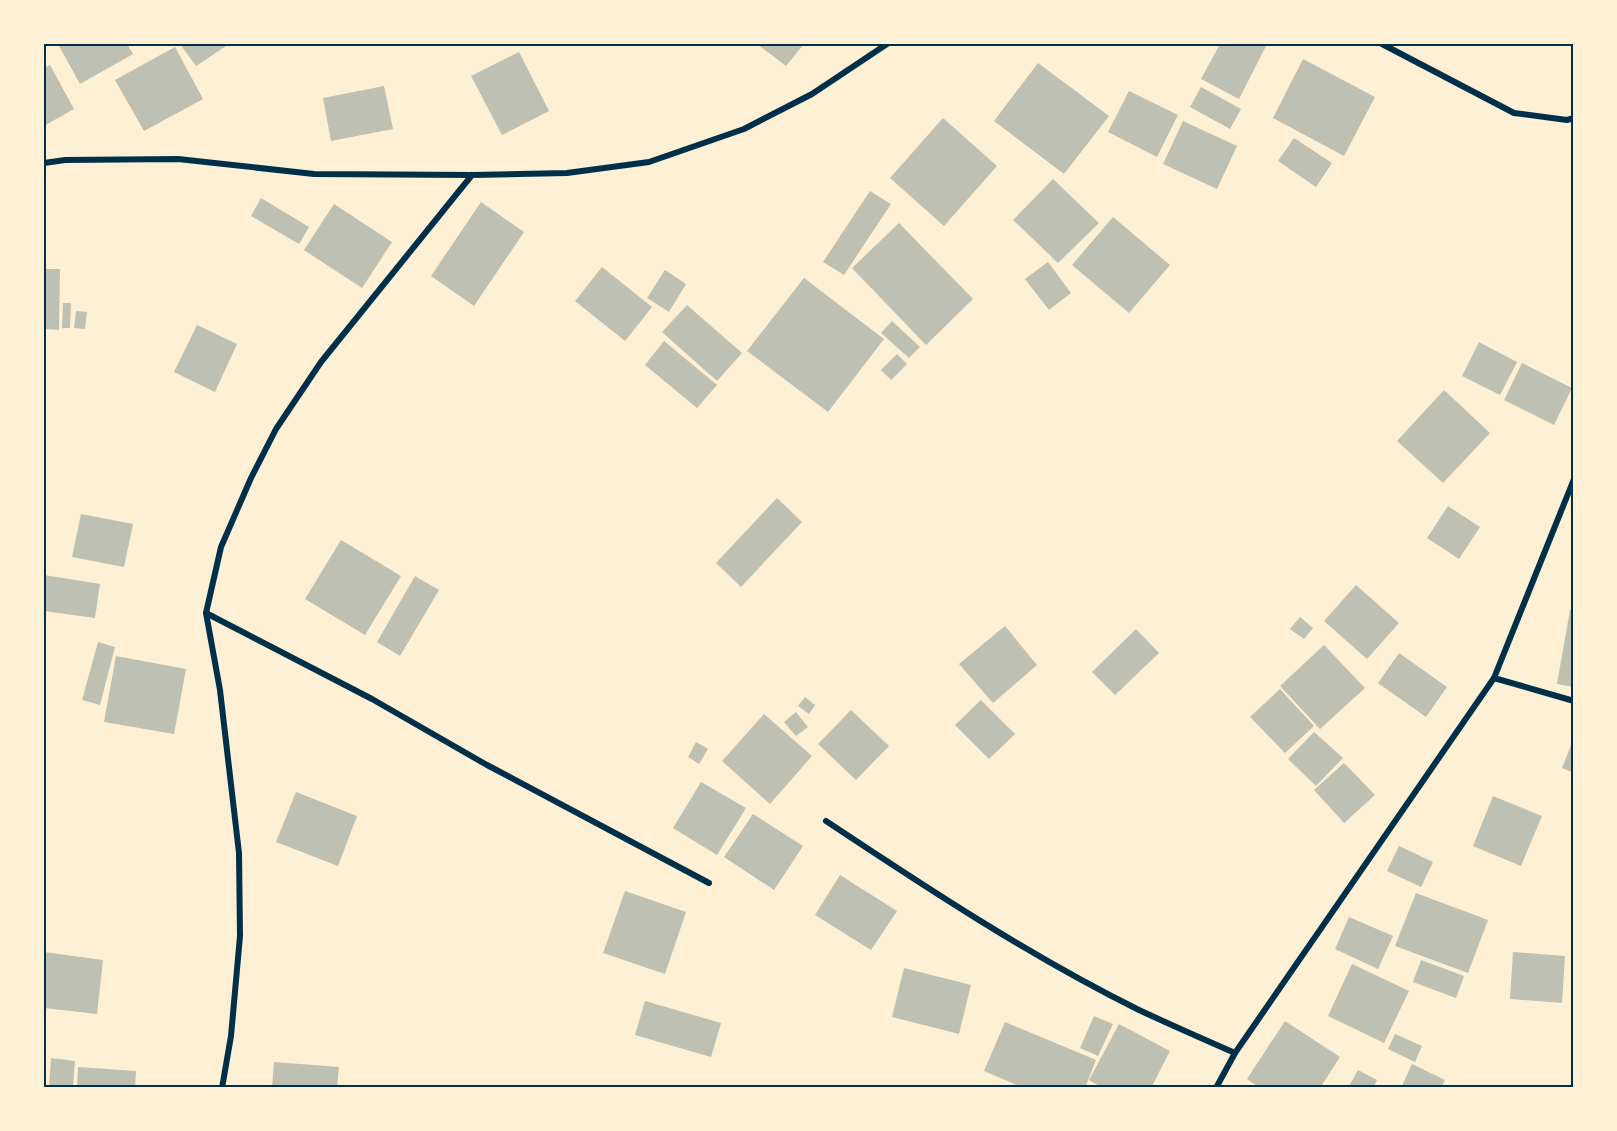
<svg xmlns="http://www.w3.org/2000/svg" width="1617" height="1131" viewBox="0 0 1617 1131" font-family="'Open Sans',sans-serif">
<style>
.building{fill:#bec0b2}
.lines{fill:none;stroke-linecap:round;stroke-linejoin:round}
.minor{stroke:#003049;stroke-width:6}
.neatline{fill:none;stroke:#003049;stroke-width:2}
</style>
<rect width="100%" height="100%" fill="#fdf0d5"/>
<!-- building -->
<g class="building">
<polygon points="58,44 127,44 133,54 80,84"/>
<polygon points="180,44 229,44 196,66"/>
<polygon points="757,44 804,44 786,66"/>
<polygon points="1220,44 1267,44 1239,99 1201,79"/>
<polygon points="175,47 203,99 144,131 115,80"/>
<polygon points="519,52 549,111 502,135 471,76"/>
<polygon points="1303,59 1375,97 1344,156 1273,118"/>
<polygon points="1038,63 1109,116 1064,174 994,121"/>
<polygon points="50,65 74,109 44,126 44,68"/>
<polygon points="384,86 393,129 331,141 323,98"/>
<polygon points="1201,87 1241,109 1230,129 1190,107"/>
<polygon points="1129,91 1178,115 1157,157 1108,132"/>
<polygon points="943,118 997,166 944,226 890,178"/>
<polygon points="1183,121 1237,146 1217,189 1163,164"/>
<polygon points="1294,138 1332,163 1316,187 1278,161"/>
<polygon points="1053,179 1099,223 1058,263 1013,220"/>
<polygon points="870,191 891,204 844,275 823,262"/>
<polygon points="261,198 309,227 299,244 251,216"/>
<polygon points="481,202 524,232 474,306 431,276"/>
<polygon points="334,204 392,242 362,288 304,250"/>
<polygon points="1113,217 1170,265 1129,313 1072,265"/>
<polygon points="899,223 973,299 926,345 852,268"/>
<polygon points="1048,262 1071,293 1049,310 1025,279"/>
<polygon points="602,267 652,307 625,341 575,301"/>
<polygon points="44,269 60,269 59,330 44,329"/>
<polygon points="665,270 686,284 669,312 647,298"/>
<polygon points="804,278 884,339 828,412 747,351"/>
<polygon points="63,303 71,303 70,328 62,328"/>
<polygon points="687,305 742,353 717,381 662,332"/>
<polygon points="76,311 87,312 85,329 74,328"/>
<polygon points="892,321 920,347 909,358 881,333"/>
<polygon points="197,325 237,344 215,392 174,372"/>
<polygon points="664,341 717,385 697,408 645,365"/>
<polygon points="1479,342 1517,362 1500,395 1462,376"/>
<polygon points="897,354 907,364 891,380 881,370"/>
<polygon points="1522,363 1572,388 1554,425 1504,400"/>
<polygon points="1444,390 1490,433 1443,483 1397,441"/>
<polygon points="777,498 802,522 741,587 716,563"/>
<polygon points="1448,506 1480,527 1459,559 1427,538"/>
<polygon points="81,514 133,524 124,567 72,557"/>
<polygon points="341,540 401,576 365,635 305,599"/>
<polygon points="44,575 100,584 95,618 44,611"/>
<polygon points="415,576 439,590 400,656 377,642"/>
<polygon points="1356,585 1399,623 1367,659 1324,621"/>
<polygon points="1570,610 1574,610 1574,687 1557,684"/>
<polygon points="1300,617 1313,628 1304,639 1290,629"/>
<polygon points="1005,626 1037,665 993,703 959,664"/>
<polygon points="1136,629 1159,653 1115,695 1092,672"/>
<polygon points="98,642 115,647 100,705 82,700"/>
<polygon points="1324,645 1365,688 1320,729 1280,686"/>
<polygon points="1399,653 1447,687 1426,717 1378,683"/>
<polygon points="116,656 186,669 174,734 104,722"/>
<polygon points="1280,689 1314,726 1285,753 1250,717"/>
<polygon points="805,697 815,705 809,714 798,706"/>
<polygon points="981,700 1015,734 989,759 955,725"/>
<polygon points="851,710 889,746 856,780 818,744"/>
<polygon points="796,712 808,727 796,736 784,722"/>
<polygon points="764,714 812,756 770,804 722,761"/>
<polygon points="1314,732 1343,758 1316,786 1288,759"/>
<polygon points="1573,740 1574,740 1574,773 1562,768"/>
<polygon points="696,742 708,749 699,764 688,757"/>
<polygon points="1344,763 1375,795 1344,823 1314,790"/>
<polygon points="701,782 746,808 717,855 673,828"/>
<polygon points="296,792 357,816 338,866 276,842"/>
<polygon points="1493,796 1542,816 1521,866 1473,846"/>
<polygon points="753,814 803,846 774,890 724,857"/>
<polygon points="1399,846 1433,862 1421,887 1387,871"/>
<polygon points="840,875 897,911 871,950 815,915"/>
<polygon points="625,891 686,912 665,974 603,953"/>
<polygon points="1416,893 1488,920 1468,973 1395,946"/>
<polygon points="1349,917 1393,936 1378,969 1335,949"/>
<polygon points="44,952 103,960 97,1014 44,1008"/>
<polygon points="1513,952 1565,956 1562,1003 1510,999"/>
<polygon points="1421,960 1464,976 1456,998 1413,982"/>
<polygon points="1352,964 1409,991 1384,1043 1328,1016"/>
<polygon points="904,968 971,985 959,1034 892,1017"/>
<polygon points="645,1001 721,1023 711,1057 635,1035"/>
<polygon points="1094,1016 1113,1024 1098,1056 1080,1048"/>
<polygon points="1285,1021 1340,1057 1320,1088 1260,1088 1247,1079"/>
<polygon points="1005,1022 1096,1060 1085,1088 1024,1088 984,1071"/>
<polygon points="1119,1024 1170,1051 1151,1088 1103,1088 1089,1080"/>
<polygon points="1395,1034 1422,1046 1415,1062 1388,1049"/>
<polygon points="51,1058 75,1061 73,1088 49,1088"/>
<polygon points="274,1062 339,1067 337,1088 272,1088"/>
<polygon points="1412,1064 1445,1080 1441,1088 1401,1088"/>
<polygon points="78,1067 136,1071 135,1088 77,1088"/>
<polygon points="1358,1070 1377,1080 1373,1088 1348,1088"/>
</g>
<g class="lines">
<!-- minor -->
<g class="minor">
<polyline points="1382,44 1514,113 1567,120 1574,118"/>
<polyline points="44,163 65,160 178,159 314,174 472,175 567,173 649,162 744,129 812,94 887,44"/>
<polyline points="206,613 372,699 487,765 709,883"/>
<polyline points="1494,678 1574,701"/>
<path d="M826 821C927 888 1030 956 1139 1010 1171 1025 1203 1039 1235 1053"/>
<polyline points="222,1088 231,1036 240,936 239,853 220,690 206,613 221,547 251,478 276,429 321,362 472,175"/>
<polyline points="1216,1088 1235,1053 1494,678 1574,479"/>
</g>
</g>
<!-- border -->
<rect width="1617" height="1131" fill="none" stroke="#fdf0d5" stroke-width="90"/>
<rect x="45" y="45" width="1527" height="1041" class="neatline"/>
</svg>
